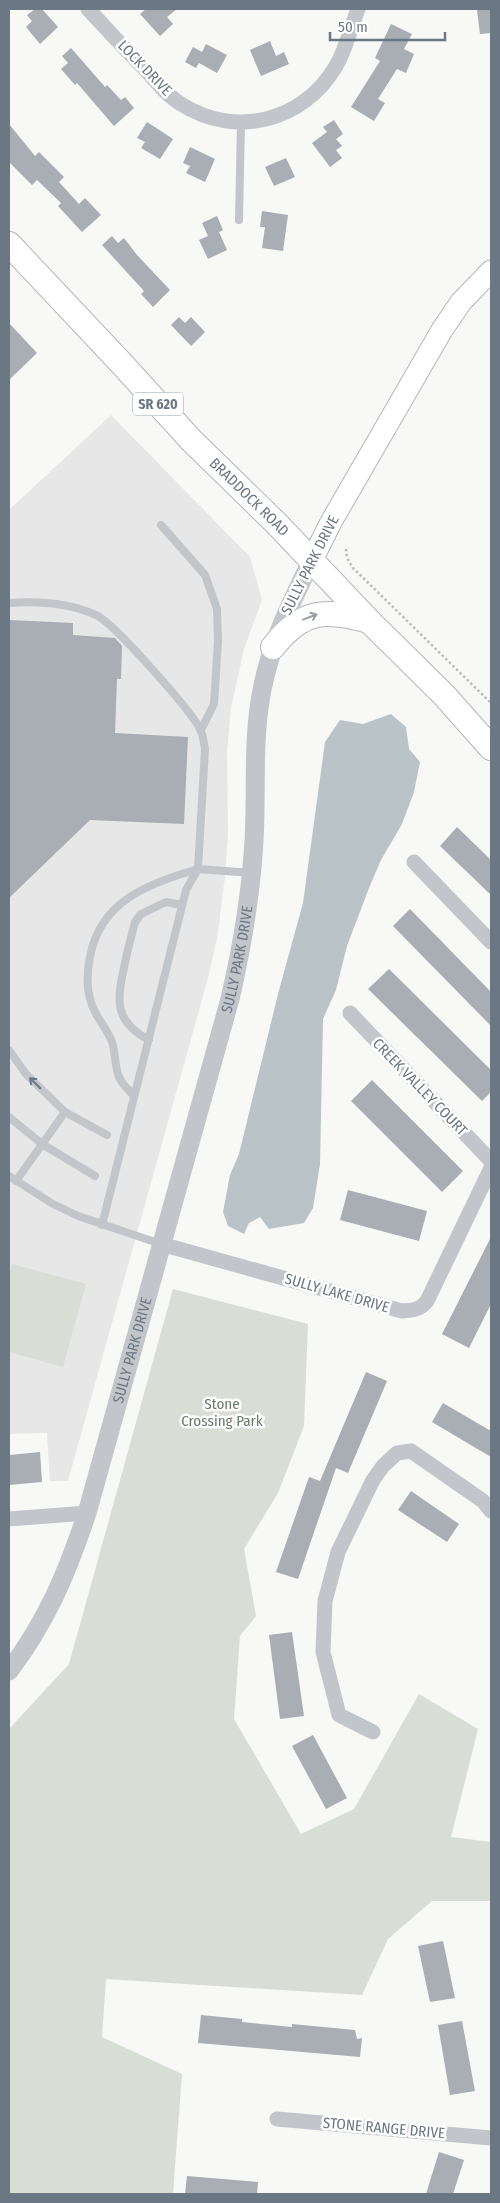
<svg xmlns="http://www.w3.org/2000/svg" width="500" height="2203" viewBox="0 0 500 2203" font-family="'Fira Sans Condensed',sans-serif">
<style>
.built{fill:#e6e7e6}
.green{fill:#d8ddd6}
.water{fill:#bac3c7}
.building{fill:#a8aeb4}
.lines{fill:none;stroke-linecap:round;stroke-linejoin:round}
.secondary-casing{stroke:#b3b7bb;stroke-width:23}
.primary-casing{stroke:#b4b7bb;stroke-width:26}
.path{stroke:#babdbf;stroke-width:2.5;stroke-dasharray:2.5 2.5;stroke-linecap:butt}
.service{stroke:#c2c5c9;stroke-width:8}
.minor{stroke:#c2c5c9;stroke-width:15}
.tertiary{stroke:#c2c5c9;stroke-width:19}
.secondary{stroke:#fff;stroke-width:21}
.primary{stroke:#fff;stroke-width:24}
.oneway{stroke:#97a0a8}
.oneway2{stroke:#6b7783}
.labels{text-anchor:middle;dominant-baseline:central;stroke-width:5;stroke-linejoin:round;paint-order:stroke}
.shield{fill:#fff;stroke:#97a0a8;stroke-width:1}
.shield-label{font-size:14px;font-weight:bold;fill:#6b7783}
.street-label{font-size:15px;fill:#6b7783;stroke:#fff}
.park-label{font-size:15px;fill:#6b7b69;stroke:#fff}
</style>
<rect width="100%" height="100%" fill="#f8f8f6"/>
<!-- built -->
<polygon class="built" points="111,415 250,557 262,600 244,649 231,708 227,752 228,834 225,876 217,939 208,978 68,1481 50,1481 47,1433 9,1434 9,510"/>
<!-- green -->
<g class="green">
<polygon points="12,1264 86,1284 63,1367 9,1352 9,1276"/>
<polygon points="173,1289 308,1324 304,1426 278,1493 244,1549 256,1616 240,1636 234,1719 301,1834 354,1809 419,1694 478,1729 451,1837 491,1842 491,1901 432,1901 388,1939 362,1995 106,1979 102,2037 182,2074 173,2194 9,2194 9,1729 69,1664"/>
</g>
<!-- water -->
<polygon class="water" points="391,714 406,727 409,749 420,762 414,792 402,824 381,860 369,888 347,946 336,990 323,1019 320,1164 313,1208 304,1223 269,1229 260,1217 249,1223 244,1234 228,1226 223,1212 230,1175 239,1154 278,994 303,903 325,742 340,720 363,724"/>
<!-- building -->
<g class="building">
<polygon points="35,9 42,9 58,27 40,44 26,27 32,21 27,15"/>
<polygon points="146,9 177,9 167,17 173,24 160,36 140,14"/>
<polygon points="491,9 491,33 480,34 477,10"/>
<polygon points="391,24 412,34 404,49 414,54 406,73 397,69 378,99 385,103 374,121 351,107 380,61 375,58"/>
<polygon points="270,41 276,56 284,52 289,64 261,76 250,50"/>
<polygon points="206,44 227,55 217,73 199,63 196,68 185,62 193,47 202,52"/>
<polygon points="71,48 105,87 107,85 121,100 125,97 134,108 114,126 77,83 75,85 61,69 68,63 62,56"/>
<polygon points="334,120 343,134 336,139 342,146 336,150 342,158 330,167 312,143 327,132 323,127"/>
<polygon points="147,122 173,139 160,159 141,148 145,142 137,138"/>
<polygon points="9,124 35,156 39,152 64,177 59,182 79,204 85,198 101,215 82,232 58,206 61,203 37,180 32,185 9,162"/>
<polygon points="190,147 215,159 205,182 186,173 190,166 183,163"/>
<polygon points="286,158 295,177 274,186 265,167"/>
<polygon points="262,211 288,215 283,251 262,248 265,227 260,227"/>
<polygon points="217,216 223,230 219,232 227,250 208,259 199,240 208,236 202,223"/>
<polygon points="112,236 118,243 124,238 137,255 170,290 153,307 141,294 144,291 102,245"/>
<polygon points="179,317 185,323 191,317 205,332 191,346 171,325"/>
<polygon points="9,323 37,353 9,380"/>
<polygon points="9,620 73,623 73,635 115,638 122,646 121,679 117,679 115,733 188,737 184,824 90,820 9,898"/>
<polygon points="457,827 491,860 491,895 440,846"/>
<polygon points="410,909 491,992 491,1026 393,926"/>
<polygon points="389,969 491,1070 491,1092 482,1101 368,989"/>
<polygon points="372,1080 463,1171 442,1192 351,1101"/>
<polygon points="348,1190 427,1211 419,1241 340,1220"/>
<polygon points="491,1237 491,1304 469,1348 442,1334"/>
<polygon points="366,1372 387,1381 348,1473 336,1468 298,1579 276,1572 309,1477 320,1481"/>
<polygon points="443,1403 491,1431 491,1457 432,1422"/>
<polygon points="40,1452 42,1482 9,1485 9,1455"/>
<polygon points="411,1491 459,1524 447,1542 398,1510"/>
<polygon points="292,1632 304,1716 280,1719 269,1635"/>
<polygon points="313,1735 347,1798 326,1809 292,1746"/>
<polygon points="443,1941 455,1998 430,2002 418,1946"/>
<polygon points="201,2015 242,2019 242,2022 292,2027 292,2024 355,2030 357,2039 362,2038 360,2057 198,2043"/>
<polygon points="462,2021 475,2091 450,2095 438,2025"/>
<polygon points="439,2152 464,2160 453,2194 426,2194"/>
<polygon points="187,2176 258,2182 257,2194 185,2194"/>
</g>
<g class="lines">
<!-- secondary casing -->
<g class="secondary-casing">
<polyline id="secondary" points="312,560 331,522 442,330 461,302 491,271"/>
</g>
<!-- primary casing -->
<g class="primary-casing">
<g id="primary">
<path id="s2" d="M9 244 122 364 191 440 278 525 369 621 444 695 491 748"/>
<path d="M273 647C303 609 325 609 369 621"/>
</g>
</g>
<!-- path -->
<polyline class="path" points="346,549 347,558 353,568 491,703"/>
<!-- service -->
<g class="service">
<polyline points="239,220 241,121"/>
<polyline points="161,525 205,575 217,609 218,641 214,704 201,730"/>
<path d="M9 603C37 601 69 603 96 615 114 623 188 708 199 727 203 734 204 741 205 749L198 869 252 873"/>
<path d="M149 1040C115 1022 116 1001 124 968 127 952 131 937 135 922L141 914 166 902 182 905"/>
<polyline points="9,1050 26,1074 65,1112"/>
<polyline points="9,1117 42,1144 95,1176"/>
<polyline points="9,1176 53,1204 78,1216 161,1244"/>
<polyline points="16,1181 65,1112 107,1135"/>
<path d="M102 1225 186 890 198 869C149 883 100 901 90 957 87 972 86 987 91 1002 95 1017 107 1028 112 1042 116 1053 114 1068 120 1079 123 1085 130 1091 134 1096"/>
</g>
<!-- minor -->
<g class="minor">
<path d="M88 9C106 28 124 48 143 67 155 80 166 95 181 104 236 139 304 121 336 66 346 49 351 27 358 9"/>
<polyline points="414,862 491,942"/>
<polyline points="350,1013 491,1161"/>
<path d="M161 1244 402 1311C413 1310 420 1310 427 1301L491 1168"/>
<polyline points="9,1519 87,1513"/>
<polyline points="373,1732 339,1715 323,1652 325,1601 338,1552 373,1480 383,1466 397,1453 411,1451 483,1501 491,1511"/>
<polyline points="277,2119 491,2138"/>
</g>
<!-- tertiary -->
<path class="tertiary" id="s1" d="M9 1671C47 1621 67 1573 87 1513L230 999C242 947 251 895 254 841 257 791 252 740 262 690 271 643 291 602 312 560"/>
<!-- secondary -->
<use href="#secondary" class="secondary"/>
<!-- primary -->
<use href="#primary" class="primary"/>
</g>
<!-- one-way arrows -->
<defs><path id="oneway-shaft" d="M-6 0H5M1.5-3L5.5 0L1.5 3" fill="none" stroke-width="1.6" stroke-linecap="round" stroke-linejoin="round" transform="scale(1.25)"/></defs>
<use class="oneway" href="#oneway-shaft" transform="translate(310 617) rotate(-21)"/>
<use class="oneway2" href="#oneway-shaft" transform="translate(35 1083) rotate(-135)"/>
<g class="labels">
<!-- shield labels -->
<rect class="shield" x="133" y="392.5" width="50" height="23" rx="4"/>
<g class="shield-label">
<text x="158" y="404">SR 620</text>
</g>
<!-- street labels -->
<g class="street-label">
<text transform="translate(145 68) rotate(46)">LOCK DRIVE</text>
<text stroke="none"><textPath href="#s2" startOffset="349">BRADDOCK ROAD</textPath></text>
<text transform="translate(310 565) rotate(-63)">SULLY PARK DRIVE</text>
<text stroke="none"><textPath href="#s1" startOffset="751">SULLY PARK DRIVE</textPath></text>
<text transform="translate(420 1087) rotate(46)">CREEK VALLEY COURT</text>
<text transform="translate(337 1293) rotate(16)">SULLY LAKE DRIVE</text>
<text stroke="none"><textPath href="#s1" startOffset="346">SULLY PARK DRIVE</textPath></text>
<text transform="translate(384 2128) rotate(5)">STONE RANGE DRIVE</text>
</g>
<!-- park labels -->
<g class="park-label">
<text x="222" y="1404">Stone<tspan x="222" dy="17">Crossing Park</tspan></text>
</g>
</g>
<!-- border -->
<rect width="500" height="2203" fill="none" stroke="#6b7783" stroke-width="20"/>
<!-- scale -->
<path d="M330 32v8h115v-8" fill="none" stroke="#6b7783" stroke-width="2.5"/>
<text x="338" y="32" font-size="15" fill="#6b7783" stroke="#ffffff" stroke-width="4" paint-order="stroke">50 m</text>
</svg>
